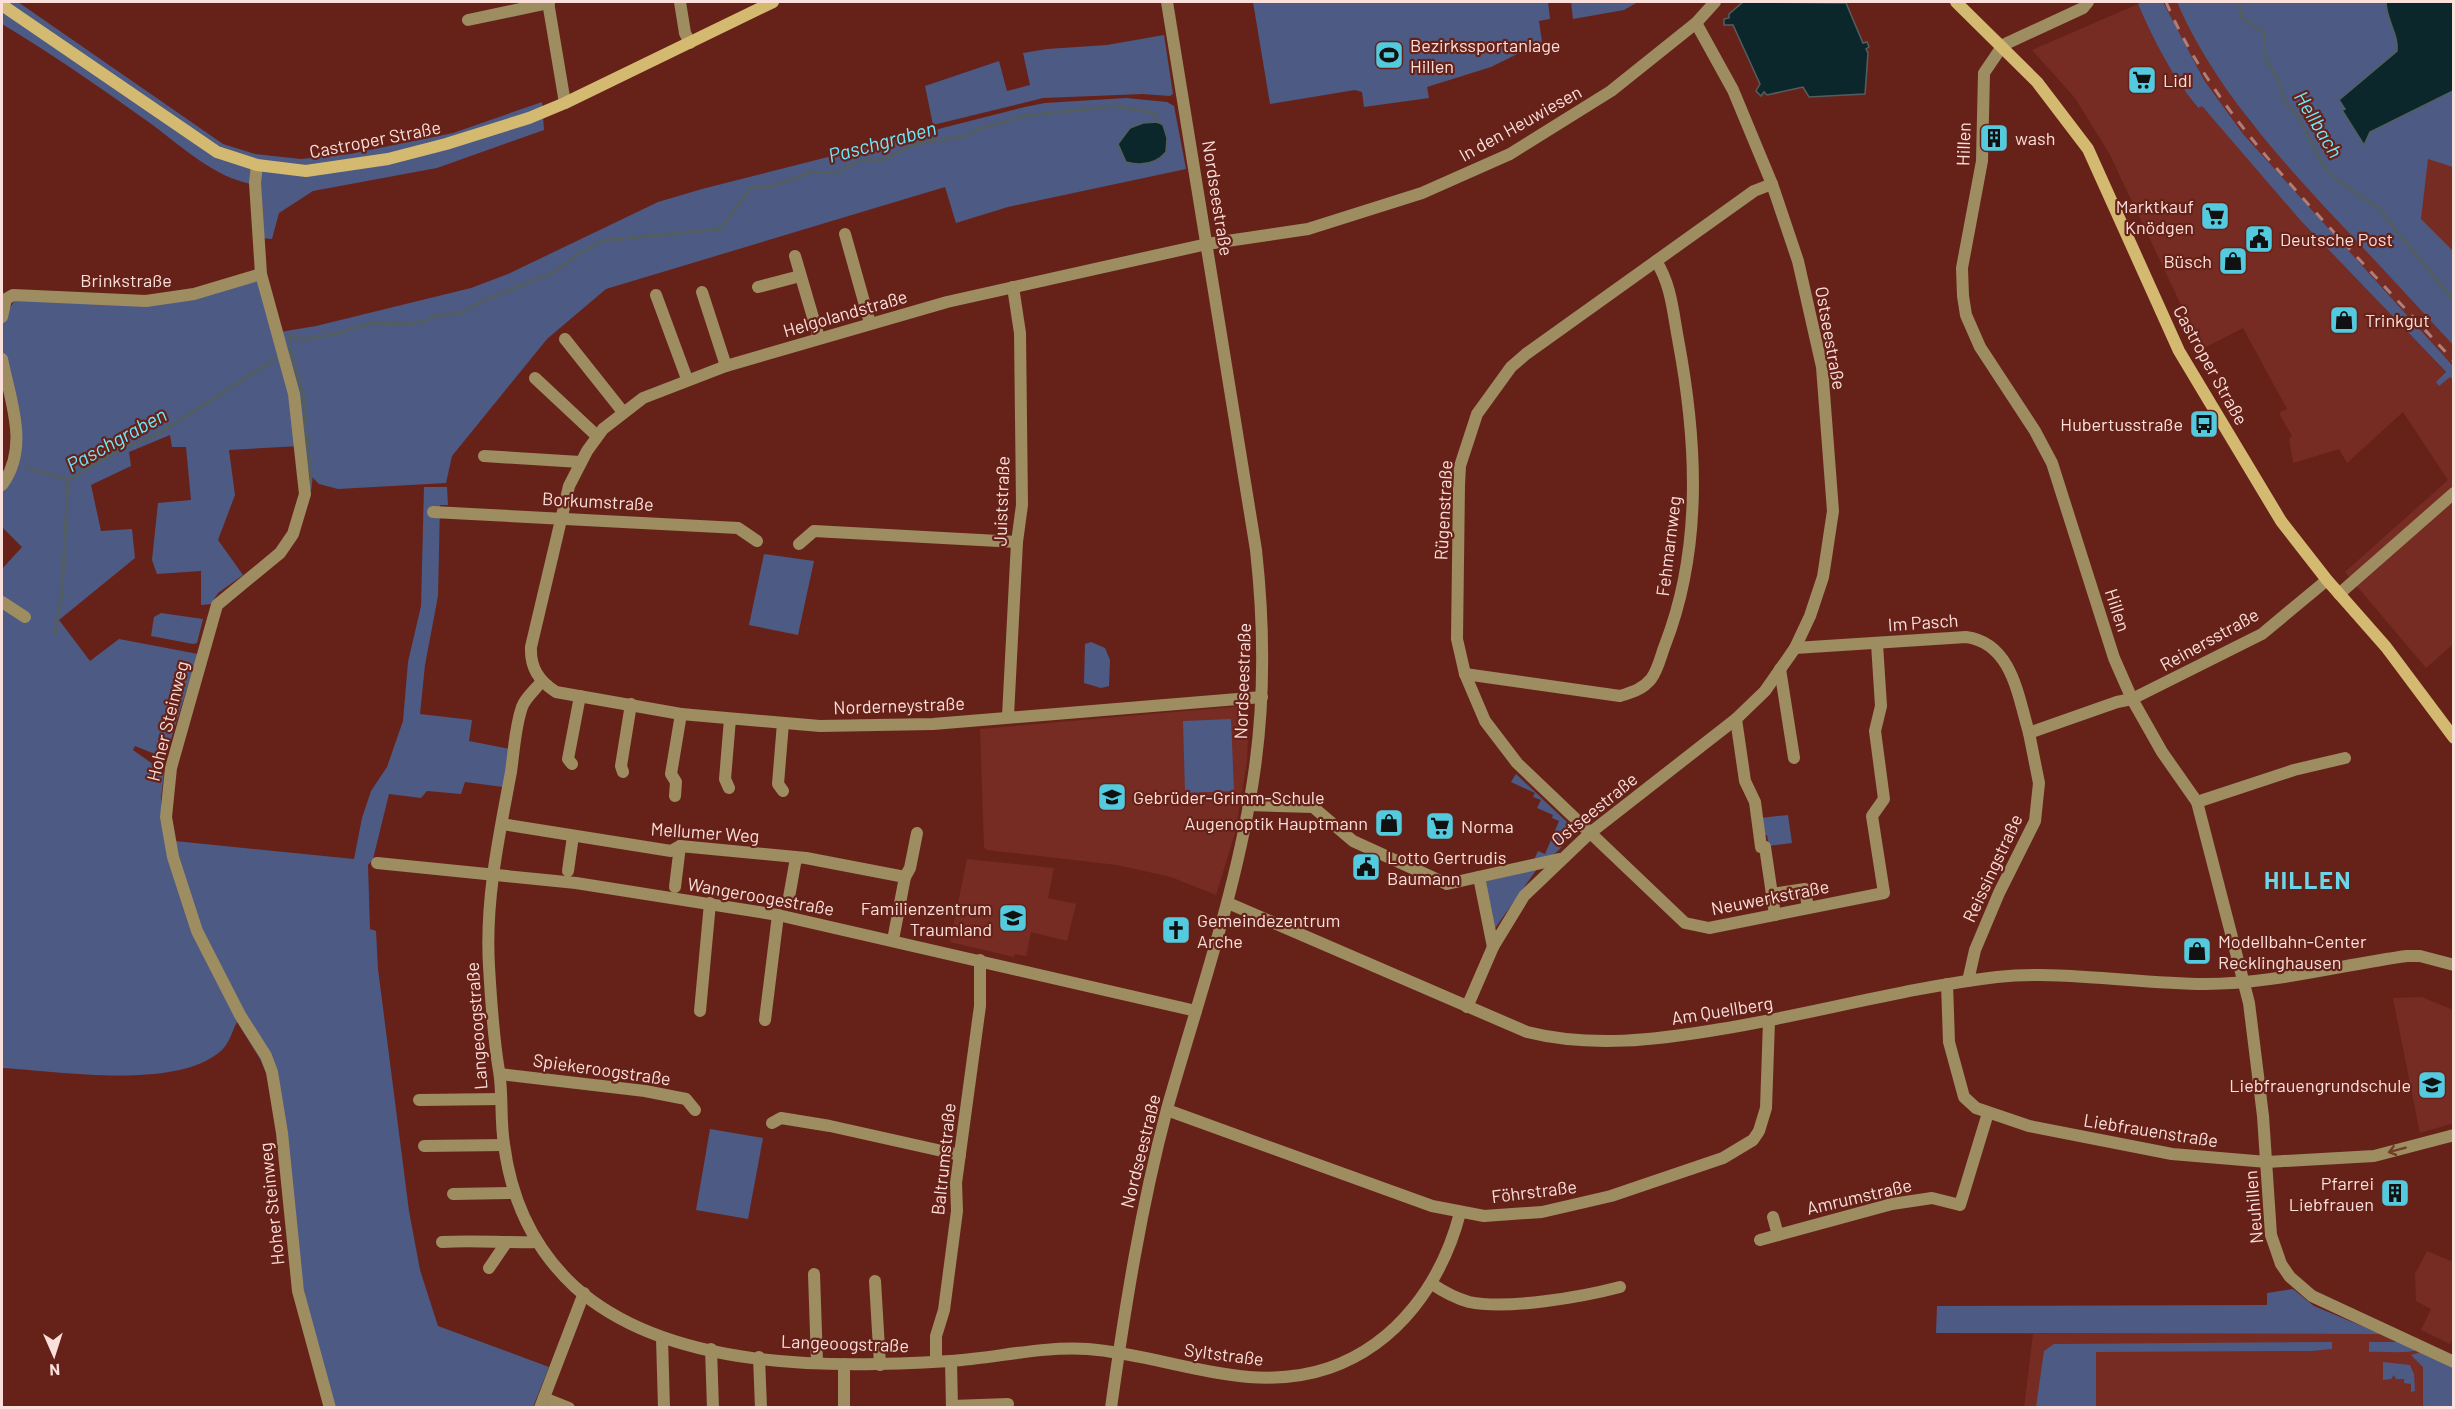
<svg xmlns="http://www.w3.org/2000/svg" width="2455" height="1409" viewBox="0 0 2455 1409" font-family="Barlow,sans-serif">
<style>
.built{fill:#762c23}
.green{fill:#4d5a84}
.water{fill:#0c272b;stroke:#535e60;stroke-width:1.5}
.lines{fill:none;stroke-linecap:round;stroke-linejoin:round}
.stream{stroke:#535e60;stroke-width:3}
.street{stroke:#9d8d60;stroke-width:12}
.secondary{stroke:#d4b971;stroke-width:12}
.rail{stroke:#ae7e77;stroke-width:3;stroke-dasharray:10 10;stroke-linecap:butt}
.oneway{stroke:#743d2b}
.labels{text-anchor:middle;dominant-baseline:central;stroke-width:4.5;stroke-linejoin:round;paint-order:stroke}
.poi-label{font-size:18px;fill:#fadfda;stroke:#662219;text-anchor:start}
.street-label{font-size:18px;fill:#fadfda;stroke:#662219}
.water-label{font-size:20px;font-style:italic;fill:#6ee8fd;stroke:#662219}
.district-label{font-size:24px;font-weight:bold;letter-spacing:1.5px;fill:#6cd5e7;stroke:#662219}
</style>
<rect width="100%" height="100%" fill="#662219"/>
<!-- built -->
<g class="built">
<polygon points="2163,2 2177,2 2208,60 2249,121 2453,345 2453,366 2243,134 2204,80"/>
<polygon points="2138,4 2164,58 2197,108 2202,105 2301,221 2453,380 2453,644 2426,668 2345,572 2448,480 2403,412 2347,463 2339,449 2293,463 2289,438 2292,436 2279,413 2287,409 2243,328 2202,349 2109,153 2075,98 2032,50"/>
<polygon points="2427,158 2453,165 2453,256 2416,215"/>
<polygon points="1243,706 1249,713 1247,761 1235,833 1216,895 1171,877 1117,865 987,850 984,848 980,729"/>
<polygon points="967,859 1054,868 1048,898 1076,904 1067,941 1031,932 1026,956 1015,954 1014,957 950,942"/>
<polygon points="2422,997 2453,1010 2454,1123 2420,1133 2393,998"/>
<polygon points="2427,1251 2453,1262 2454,1337 2450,1344 2421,1330 2431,1309 2416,1301 2415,1274"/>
<polygon points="2033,1334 2381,1334 2453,1368 2453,1407 2024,1408"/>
</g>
<!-- green -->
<g class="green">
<path d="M2 2H18L223 144 255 154 301 159 350 154 453 133 542 102 544 130 437 168 313 191 279 213 272 239 260 238 257 185C212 179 177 141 140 116 95 84 49 52 2 24Z"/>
<polygon points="1253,2 1548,2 1550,19 1539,21 1542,42 1491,67 1427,87 1429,98 1364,107 1362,92 1355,90 1270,104"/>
<polygon points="1571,2 1638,2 1624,10 1573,19"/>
<path d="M2142 2H2163L2204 80 2243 134 2453 366V380L2450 377 2439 386 2436 382 2446 372 2301 221 2202 106 2198 108C2172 76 2154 41 2138 4Z"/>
<path d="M2177 2H2453V167L2428 159 2421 219 2453 251V345C2414 303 2375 260 2335 218 2274 152 2213 85 2177 2Z"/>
<polygon points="1164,35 1173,94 1170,96 1143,94 1043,98 933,125 925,86 999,61 1007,91 1030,85 1023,53 1047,49 1107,45"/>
<polygon points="1126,98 1167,102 1174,106 1186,169 1008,207 956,223 945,187 606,289 547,339 452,456 446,483 338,489 319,484 309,474 280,332 316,326 471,288 508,274 658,202 702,189 1025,107 1045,103"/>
<path d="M261 275 300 446 229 450 235 495 218 540 243 575 218 593 211 604 201 605V571L157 574 152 560 158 503 191 500 186 447H172L170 435 129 452 131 466 91 485 101 531 132 529 135 558 59 620 90 661 119 639 198 654 165 758 135 746 133 750 164 772 161 799 165 835 175 841 354 859 362 818 371 791 387 767 403 721 408 662 421 606 424 487H447L448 505H440L438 596 425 665 420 714 472 720 469 741 510 749 503 787 465 782 461 794 427 791 421 798 389 794 373 859 368 865 370 929 376 931 378 969 409 1211 420 1270 438 1326 549 1367 533 1407H328L318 1378 271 1084 260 1059 237 1022C232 1031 230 1042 222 1050 178 1091 58 1071 2 1068V569L22 547 2 527V488L16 450 2 357V331L4 317 15 300 145 304Z"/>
<polygon points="764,554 814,561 798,635 749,625"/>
<polygon points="161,613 203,619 197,643 193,644 151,636 154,617"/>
<polygon points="1091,642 1105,648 1110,660 1109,686 1101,688 1084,683 1085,644"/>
<polygon points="1231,719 1234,791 1185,793 1183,721"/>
<path d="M1516 774 1569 824C1573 836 1560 852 1549 857 1545 859 1538 859 1534 860L1538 851 1545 854 1559 821 1552 818 1553 815 1537 808 1541 800 1533 797 1535 793 1511 782Z"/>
<polygon points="1788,815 1792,843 1769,846 1767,835 1762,835 1760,818"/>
<polygon points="1537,869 1493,931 1483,882"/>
<polygon points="710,1129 763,1138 748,1219 696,1210"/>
<polygon points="2293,1289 2314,1306 2381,1334 1936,1333 1937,1306 2267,1305 2267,1293"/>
<polygon points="2332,1342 2332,1349 2312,1351 2096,1352 2096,1407 2036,1407 2044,1351 2054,1344"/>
<path d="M2349 1342H2398L2418 1350C2403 1354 2385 1351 2369 1352V1342Z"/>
<polygon points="2421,1352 2453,1367 2453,1407 2423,1407 2423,1367 2411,1355"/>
<polygon points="2383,1362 2410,1365 2414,1374 2415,1391 2411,1392 2411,1384 2404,1383 2404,1379 2396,1379 2394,1375 2391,1379 2383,1380"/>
</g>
<!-- water -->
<g class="water">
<polygon points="1743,2 1846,3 1863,43 1867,42 1869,47 1866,49 1868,53 1865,94 1809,97 1803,87 1767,95 1764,92 1761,96 1756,91 1760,84 1733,25 1724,25 1724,19 1729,18 1729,14"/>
<path d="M2386 2H2453V91L2370 132 2364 145 2342 110 2345 109 2339 100 2397 51C2399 35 2386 19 2386 2Z"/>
<path d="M1158 122 1163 125 1167 138 1166 152C1155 165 1141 166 1126 162L1118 144 1130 128 1143 123Z"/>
</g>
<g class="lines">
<!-- stream -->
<g class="stream">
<polyline points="2239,2 2242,18 2264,32 2265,57 2280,83 2285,103 2297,115 2325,168 2337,180 2378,208 2454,301"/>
<polyline points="628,238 721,229 751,187 770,187 811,172 836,173 862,160 882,160 916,144 966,136 978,129 1025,116 1115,106 1155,113 1158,122"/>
<polyline points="26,467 68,480"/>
<polyline points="310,488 311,478 303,394 291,353 290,335 302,340 339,333 372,323 409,324 426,321 435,316 460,313 487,299 553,273 581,252 604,240 623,239"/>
<polyline points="55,634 62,593 68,480 118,451 160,433 277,358"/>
</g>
<!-- street -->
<g class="street">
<polyline points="548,2 565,103"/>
<polyline points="680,2 685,33 690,43"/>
<polyline points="2088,2 2083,8 2003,45 1984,73 1982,161 1962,268 1963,296 1966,315 1980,347 2035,431 2052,463 2114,658 2132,699 2162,752 2197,802 2249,1003 2263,1116 2271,1235 2281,1264 2290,1277 2312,1296 2454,1362"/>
<polyline points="468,20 549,3"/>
<polyline points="257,165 255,183 261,274 294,394 305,494 293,534 280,553 217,605 171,768 166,817 173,857 197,931 240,1015 266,1056 272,1072 282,1133 298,1291 330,1408"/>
<polyline points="1772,184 1754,191 1526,354 1511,367 1477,414 1460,466 1459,485 1457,639 1465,674 1485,721 1517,763 1685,923 1709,928 1884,893 1872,816 1884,799 1875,731 1881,706 1877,644"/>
<polyline points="845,234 870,323"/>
<polyline points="795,256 819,338"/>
<polyline points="758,287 800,276"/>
<polyline points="702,292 726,366"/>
<polyline points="656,295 687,379"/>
<polyline points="2,317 6,299 13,295 146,301 194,294 261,274"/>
<polyline points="565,339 623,412"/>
<path d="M2 359C10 400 30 447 2 485"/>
<polyline points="535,378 597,436"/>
<polyline points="484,456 580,462"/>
<polyline points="433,512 738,528 757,541"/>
<polyline points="799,544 814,531 1017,542"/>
<polyline points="2339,594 2454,493"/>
<polyline points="2,602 25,617"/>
<path d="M1795 648 1966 637C2012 643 2018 696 2029 733"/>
<polyline points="1780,669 1794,758"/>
<path d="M1465 674 1620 696C1633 692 1643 689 1651 679 1658 670 1661 655 1665 645 1703 547 1697 440 1678 339 1673 312 1671 284 1656 261"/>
<path d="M541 682C535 690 525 698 522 707 515 727 514 751 511 772 499 836 485 900 489 966 491 1001 493 1036 499 1071 503 1095 500 1120 504 1144 511 1199 534 1249 575 1287 669 1371 831 1368 950 1361 996 1358 1041 1346 1088 1349 1169 1355 1247 1396 1329 1368 1398 1344 1442 1282 1460 1213"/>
<path d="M1262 697 933 724 820 726 681 714 556 692C539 681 530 668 531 647L569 486 587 451 603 429 643 398 726 366 947 302 1207 244 1308 229 1422 193 1510 154 1611 91 1696 23 1715 2"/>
<polyline points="1008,716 1017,542 1022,505 1020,333 1013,287"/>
<polyline points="1736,719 1745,781 1755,802 1761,847 1765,847 1775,915"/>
<polyline points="783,723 778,784 783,791"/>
<polyline points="572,764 568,759 580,696"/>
<polyline points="623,772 621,766 631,704"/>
<polyline points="729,788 725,779 730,719"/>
<polyline points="675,796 676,782 671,774 681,714"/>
<polyline points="2197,802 2294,770 2345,758"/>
<polyline points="1248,805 1313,807 1353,841 1447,884 1559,859"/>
<polyline points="502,824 671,851 680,846 806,858 905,877 893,940"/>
<polyline points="377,863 576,883 778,915 1196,1011"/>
<polyline points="568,871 573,836"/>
<polyline points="905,877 910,868 917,833"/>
<polyline points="1479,877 1493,947"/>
<polyline points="675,887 680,846"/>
<polyline points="1772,894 1805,889 1808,908"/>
<polyline points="788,903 796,858"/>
<path d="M1228 903 1527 1032C1591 1048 1657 1040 1721 1029 1813 1014 1904 988 1997 977 2066 970 2136 984 2205 984 2272 984 2340 965 2407 956H2420L2454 965"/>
<polyline points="1968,981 1975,950 1999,893 2035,821 2039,783 2029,733 2117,702 2132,699 2262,634 2327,580"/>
<polyline points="1947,984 1949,1042 1964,1097 1976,1108 2029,1126 2172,1154 2267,1162 2374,1156 2454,1135"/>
<polyline points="1467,1007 1493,947 1524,896 1590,833 1736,719 1765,691 1795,648 1810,616 1823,577 1833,511 1822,367 1798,261 1772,184 1733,90 1696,23"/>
<polyline points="700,1011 710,903"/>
<polyline points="765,1020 778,915"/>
<polyline points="500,1074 645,1091 686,1099 695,1110"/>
<polyline points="419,1100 500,1099"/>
<polyline points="1167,1110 1432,1206 1484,1216 1542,1212 1611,1196 1723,1158 1753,1140 1759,1131 1766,1108 1769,1021"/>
<polyline points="772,1123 781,1118 830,1126 960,1155"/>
<polyline points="424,1146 504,1145"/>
<polyline points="453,1194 514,1193"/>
<polyline points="1773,1217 1778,1235"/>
<polyline points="1760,1240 1892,1204 1932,1198 1960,1205 1988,1113"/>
<path d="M442 1242C474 1240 505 1243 537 1242"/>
<polyline points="489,1268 506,1243"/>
<polyline points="814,1274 817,1362"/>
<polyline points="875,1281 880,1365"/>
<path d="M1432 1284C1444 1292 1455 1298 1469 1302 1507 1310 1582 1297 1620 1287"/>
<polyline points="662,1338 664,1408"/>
<polyline points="711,1349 713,1408"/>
<polyline points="759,1357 761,1408"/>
<polyline points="936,1361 936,1336 944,1310 957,1211 956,1183 980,1006 980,960"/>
<polyline points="951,1361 952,1408"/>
<polyline points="844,1364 844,1408"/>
<polyline points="544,1398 569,1408"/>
<polyline points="952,1406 1008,1404"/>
<polyline points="540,1408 584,1293"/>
<path d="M1111 1408C1125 1307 1141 1207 1167 1109 1199 996 1239 884 1255 767 1265 695 1264 623 1256 550L1167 2"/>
</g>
<!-- secondary -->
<g class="secondary">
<polyline points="1956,2 2037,82 2088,149 2179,351 2281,521 2327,580 2386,647 2454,738"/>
<polyline points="2,5 217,152 257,165 306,171 388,159 446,144 529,118 565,103 773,2"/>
</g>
<!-- rail -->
<path class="rail" d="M2166 2C2203 88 2266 158 2329 227 2371 272 2412 316 2454 361"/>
</g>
<!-- one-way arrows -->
<defs><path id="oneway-shaft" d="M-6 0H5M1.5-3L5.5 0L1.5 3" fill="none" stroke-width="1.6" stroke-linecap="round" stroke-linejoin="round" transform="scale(1.5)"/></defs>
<use class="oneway" href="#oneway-shaft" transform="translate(2397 1150) rotate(165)"/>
<!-- icons -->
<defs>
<g id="stadium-square" transform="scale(1.5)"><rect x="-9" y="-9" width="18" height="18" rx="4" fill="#54cade" stroke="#662219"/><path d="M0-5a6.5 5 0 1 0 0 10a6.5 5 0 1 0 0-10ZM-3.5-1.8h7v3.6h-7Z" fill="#111"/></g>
<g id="supermarket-square" transform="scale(1.5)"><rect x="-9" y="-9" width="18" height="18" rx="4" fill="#54cade" stroke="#662219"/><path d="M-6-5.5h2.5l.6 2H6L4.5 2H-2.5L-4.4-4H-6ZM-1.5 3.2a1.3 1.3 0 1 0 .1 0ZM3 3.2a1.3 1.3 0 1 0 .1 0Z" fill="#111"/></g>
<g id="building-square" transform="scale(1.5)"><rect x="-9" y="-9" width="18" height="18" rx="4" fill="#54cade" stroke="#662219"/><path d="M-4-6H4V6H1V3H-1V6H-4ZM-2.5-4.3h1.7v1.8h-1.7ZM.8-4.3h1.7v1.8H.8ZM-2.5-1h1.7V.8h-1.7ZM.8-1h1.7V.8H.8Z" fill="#111"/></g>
<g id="civic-square" transform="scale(1.5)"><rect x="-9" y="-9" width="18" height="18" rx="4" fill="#54cade" stroke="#662219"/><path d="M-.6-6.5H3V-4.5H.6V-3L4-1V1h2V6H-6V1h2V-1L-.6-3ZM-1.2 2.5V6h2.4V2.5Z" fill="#111"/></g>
<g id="shop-square" transform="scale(1.5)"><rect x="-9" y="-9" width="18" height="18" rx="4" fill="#54cade" stroke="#662219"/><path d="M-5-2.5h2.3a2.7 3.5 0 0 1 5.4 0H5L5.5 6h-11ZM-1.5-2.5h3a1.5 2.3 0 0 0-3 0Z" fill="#111"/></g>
<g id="bus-square" transform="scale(1.5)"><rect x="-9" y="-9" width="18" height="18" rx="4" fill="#54cade" stroke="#662219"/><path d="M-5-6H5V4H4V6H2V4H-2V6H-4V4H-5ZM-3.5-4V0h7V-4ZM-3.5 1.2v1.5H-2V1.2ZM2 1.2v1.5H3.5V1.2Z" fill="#111"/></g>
<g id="school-square" transform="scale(1.5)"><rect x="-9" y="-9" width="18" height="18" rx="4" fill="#54cade" stroke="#662219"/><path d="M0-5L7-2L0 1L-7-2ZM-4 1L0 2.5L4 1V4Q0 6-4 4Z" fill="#111"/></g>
<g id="church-square" transform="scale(1.5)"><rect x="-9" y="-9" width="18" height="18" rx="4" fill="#54cade" stroke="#662219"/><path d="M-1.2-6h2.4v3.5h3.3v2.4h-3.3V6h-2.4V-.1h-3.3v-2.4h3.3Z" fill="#111"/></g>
</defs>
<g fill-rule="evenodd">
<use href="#stadium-square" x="1389" y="55"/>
<use href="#supermarket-square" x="2142" y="80"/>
<use href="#building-square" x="1994" y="138"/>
<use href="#supermarket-square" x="2215" y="216"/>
<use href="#civic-square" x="2259" y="239"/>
<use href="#shop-square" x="2233" y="261"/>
<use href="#shop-square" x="2344" y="320"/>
<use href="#bus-square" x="2204" y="424"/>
<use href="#school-square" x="1112" y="797"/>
<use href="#shop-square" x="1389" y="823"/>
<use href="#supermarket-square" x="1440" y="826"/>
<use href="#civic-square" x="1366" y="867"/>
<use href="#school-square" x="1013" y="918"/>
<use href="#church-square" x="1176" y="930"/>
<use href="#shop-square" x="2197" y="951"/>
<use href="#school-square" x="2432" y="1085"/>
<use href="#building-square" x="2395" y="1193"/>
</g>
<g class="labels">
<!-- poi labels -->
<g class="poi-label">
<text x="1410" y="45">Bezirkssportanlage<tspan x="1410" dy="21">Hillen</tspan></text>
<text x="2163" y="80">Lidl</text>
<text x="2015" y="138">wash</text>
<text x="2194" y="206" text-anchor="end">Marktkauf<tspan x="2194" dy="21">Knödgen</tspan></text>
<text x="2280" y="239">Deutsche Post</text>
<text x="2212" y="261" text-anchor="end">Büsch</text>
<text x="2365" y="320">Trinkgut</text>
<text x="2183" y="424" text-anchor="end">Hubertusstraße</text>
<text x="1133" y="797">Gebrüder-Grimm-Schule</text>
<text x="1368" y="823" text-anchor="end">Augenoptik Hauptmann</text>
<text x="1461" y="826">Norma</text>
<text x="1387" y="857">Lotto Gertrudis<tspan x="1387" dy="21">Baumann</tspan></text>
<text x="992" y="908" text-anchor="end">Familienzentrum<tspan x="992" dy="21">Traumland</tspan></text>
<text x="1197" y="920">Gemeindezentrum<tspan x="1197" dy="21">Arche</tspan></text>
<text x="2218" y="941">Modellbahn-Center<tspan x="2218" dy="21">Recklinghausen</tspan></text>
<text x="2411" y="1085" text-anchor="end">Liebfrauengrundschule</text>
<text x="2374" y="1183" text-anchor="end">Pfarrei<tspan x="2374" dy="21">Liebfrauen</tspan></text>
</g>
<!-- street labels -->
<g class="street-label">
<text transform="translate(1520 123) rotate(-29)">In den Heuwiesen</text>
<text transform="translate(375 139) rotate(-11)">Castroper Straße</text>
<text transform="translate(1963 144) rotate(-88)">Hillen</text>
<text transform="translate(1218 198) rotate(81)">Nordseestraße</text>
<text x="126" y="280">Brinkstraße</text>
<text transform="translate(845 313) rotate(-16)">Helgolandstraße</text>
<text transform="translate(1831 338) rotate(80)">Ostseestraße</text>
<text transform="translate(2211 365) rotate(61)">Castroper Straße</text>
<text transform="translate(598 501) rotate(3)">Borkumstraße</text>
<text transform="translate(1001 501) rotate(-88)">Juiststraße</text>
<text transform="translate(1443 510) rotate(-87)">Rügenstraße</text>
<text transform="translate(1668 546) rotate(-83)">Fehmarnweg</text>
<text transform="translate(2118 610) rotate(72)">Hillen</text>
<text transform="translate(1923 622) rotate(-4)">Im Pasch</text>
<text transform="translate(2209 639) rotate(-29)">Reinersstraße</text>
<text transform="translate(1242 681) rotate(-88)">Nordseestraße</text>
<text transform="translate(899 705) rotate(-2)">Norderneystraße</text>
<text transform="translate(167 721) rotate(-76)">Hoher Steinweg</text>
<text transform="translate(1594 809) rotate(-39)">Ostseestraße</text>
<text transform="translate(705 832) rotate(4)">Mellumer Weg</text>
<text transform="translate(1992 868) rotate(-65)">Reissingstraße</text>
<text transform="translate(761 896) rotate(10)">Wangeroogestraße</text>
<text transform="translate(1770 897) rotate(-11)">Neuwerkstraße</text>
<text transform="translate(1722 1010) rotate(-9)">Am Quellberg</text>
<text transform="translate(476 1026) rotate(-94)">Langeoogstraße</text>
<text transform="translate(602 1069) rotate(8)">Spiekeroogstraße</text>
<text transform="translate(2151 1130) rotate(9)">Liebfrauenstraße</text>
<text transform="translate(1140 1151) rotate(-76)">Nordseestraße</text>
<text transform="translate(943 1159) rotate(-84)">Baltrumstraße</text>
<text transform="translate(1534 1191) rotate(-7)">Föhrstraße</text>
<text transform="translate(1859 1196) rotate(-13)">Amrumstraße</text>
<text transform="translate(271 1204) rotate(-96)">Hoher Steinweg</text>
<text transform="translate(2253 1207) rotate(-95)">Neuhillen</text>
<text transform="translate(845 1343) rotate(2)">Langeoogstraße</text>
<text transform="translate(1224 1354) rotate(7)">Syltstraße</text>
</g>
<!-- water labels -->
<g class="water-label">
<text transform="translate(2319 124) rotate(59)">Hellbach</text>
<text transform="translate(882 141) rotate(-15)">Paschgraben</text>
<text transform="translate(116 439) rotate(-29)">Paschgraben</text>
</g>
<!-- district labels -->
<g class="district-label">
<text x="2308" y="879">HILLEN</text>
</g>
</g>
<!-- border -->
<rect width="2455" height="1409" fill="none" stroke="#fadfda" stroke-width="6"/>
<!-- north arrow -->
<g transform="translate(54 1355) rotate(177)" stroke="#662219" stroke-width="4.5" paint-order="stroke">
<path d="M0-4.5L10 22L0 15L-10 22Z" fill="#fadfda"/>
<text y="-9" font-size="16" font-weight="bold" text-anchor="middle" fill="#fadfda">N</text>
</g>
</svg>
